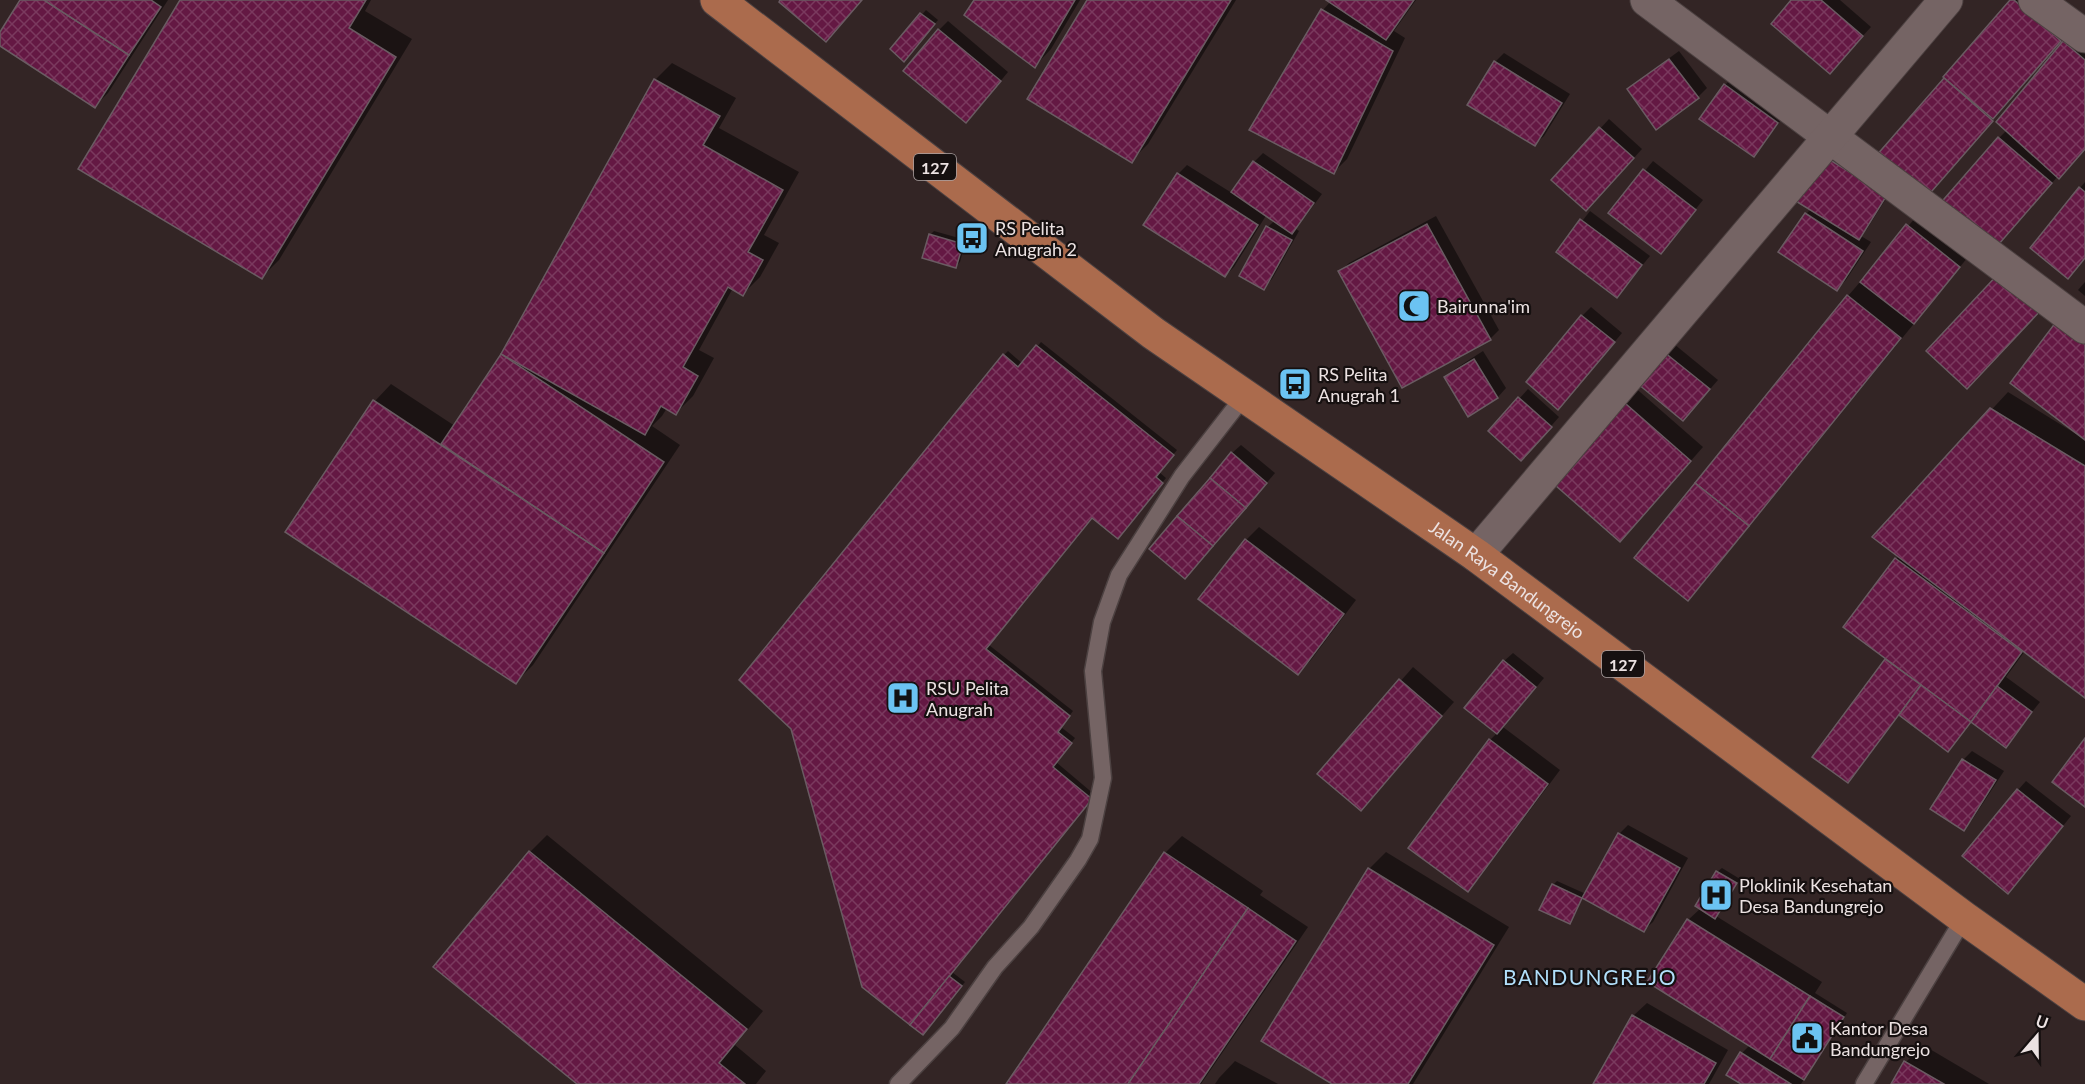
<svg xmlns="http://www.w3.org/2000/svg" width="2085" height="1084" viewBox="0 0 2085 1084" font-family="Lato,sans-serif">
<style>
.shadow{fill:#0007}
.building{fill:url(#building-cross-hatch);stroke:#6a5b62;stroke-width:1.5}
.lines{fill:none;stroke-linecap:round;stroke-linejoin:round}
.lane-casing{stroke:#4c4141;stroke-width:19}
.street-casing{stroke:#4c4141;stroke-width:35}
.primary-casing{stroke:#4c4141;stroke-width:35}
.lane{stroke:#756464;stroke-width:16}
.street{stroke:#756464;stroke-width:33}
.primary{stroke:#ab6b4d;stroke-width:33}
.labels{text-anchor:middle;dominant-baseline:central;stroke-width:4.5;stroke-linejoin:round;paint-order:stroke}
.shield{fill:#161010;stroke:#aca3a3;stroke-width:1.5}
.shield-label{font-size:16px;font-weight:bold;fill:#ece2e2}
.poi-label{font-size:18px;fill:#ece2e2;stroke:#161010;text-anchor:start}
.street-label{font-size:18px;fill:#ece2e2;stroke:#161010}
.quarter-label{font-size:21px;letter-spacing:1.5px;fill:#b1dffa;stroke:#161010}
</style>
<defs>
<pattern id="building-cross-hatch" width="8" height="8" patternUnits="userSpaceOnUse" patternTransform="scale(1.5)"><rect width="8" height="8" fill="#641843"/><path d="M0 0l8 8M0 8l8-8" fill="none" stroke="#7a395e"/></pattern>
</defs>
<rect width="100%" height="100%" fill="#332525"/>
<!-- shadow -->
<g class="shadow">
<polygon points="22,0 168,0 108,93 95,106 0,44 0,34"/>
<polygon points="182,0 371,0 365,11 412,39 279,260 262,277"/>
<polygon points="976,0 1080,0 1051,49 1035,66"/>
<polygon points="1089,0 1236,0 1148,144 1131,161"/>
<polygon points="1329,0 1416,0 1394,31 1405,38 1347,159 1334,172 1251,130 1323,10 1331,1"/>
<polygon points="1793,0 1840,0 1871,27 1838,63"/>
<polygon points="2012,0 2042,0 2073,27 1938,184 1878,156"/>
<polygon points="926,10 938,20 908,56 892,49"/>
<polygon points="948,21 1008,72 975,112 939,30"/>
<polygon points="2077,29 2085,36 2085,149 2059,177 2058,176 2005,237 1999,138 2007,130 2064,42"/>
<polygon points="1679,51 1707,88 1698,97 1629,89 1638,81"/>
<polygon points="1504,53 1570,94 1544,136 1535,144 1469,104 1495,62"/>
<polygon points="672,63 736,98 719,128 799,172 764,235 779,243 760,277 743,294 733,288 699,350 714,358 693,396 676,413 667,408 662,416 652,426 680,445 533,665 516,682 287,531 375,401 391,384 455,426 502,355 655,80"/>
<polygon points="1734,76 1786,113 1762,146 1754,155 1725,85"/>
<polygon points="1609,119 1642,149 1595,201 1553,180"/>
<polygon points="1832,147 1894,186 1867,229 1861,236 1871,242 1846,280 1837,289 1806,214 1811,209"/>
<polygon points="1263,153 1322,194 1296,229 1299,231 1272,279 1264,288 1241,275 1268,227 1275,220 1267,214 1234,267 1225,276 1145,225 1178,174 1187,165 1232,193 1254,162"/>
<polygon points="1653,161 1703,200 1661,252 1610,213"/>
<polygon points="2085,182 2085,258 2068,277 2080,188"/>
<polygon points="1590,211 1650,256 1617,296 1558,252"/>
<polygon points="1436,216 1499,330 1490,339 1340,272 1349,263"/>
<polygon points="1916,217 1968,257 1701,586 1688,599 1848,296"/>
<polygon points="934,231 966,240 960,262 956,266 930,235"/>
<polygon points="2085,282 2085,296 2078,290"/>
<polygon points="1591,307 1622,333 1567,399 1582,316"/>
<polygon points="2085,321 2085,696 2025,651 2006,677 2040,702 2005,746 1972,721 1948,750 1900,714 1857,772 1848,781 1814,757 1888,659 1896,559 1899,556 1874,537 2008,392 2076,434"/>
<polygon points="1041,342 1177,450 1159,472 1166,478 1122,533 1092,517 989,645 1073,711 1061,727 1075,738 1056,762 1095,795 952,972 965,982 926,1029 1004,355 1008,351 1023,364"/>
<polygon points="1674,344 1718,380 1691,411 1665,353"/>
<polygon points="1483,351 1506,388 1498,397 1469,415 1446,377 1455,369"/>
<polygon points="1632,385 1703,447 1633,527 1549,478"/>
<polygon points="1528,389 1559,417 1530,450 1490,431"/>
<polygon points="1241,445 1275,473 1194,569 1232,453"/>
<polygon points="1259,527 1356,600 1311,660 1298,673 1246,540"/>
<polygon points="1513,653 1544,678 1503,727 1560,770 1480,877 1467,890 1490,740 1497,733 1504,661"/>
<polygon points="1413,667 1454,702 1361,809 1319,774"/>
<polygon points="1972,751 2004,771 1972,820 1964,829 1932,809 1963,760"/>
<polygon points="2026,781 2071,816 2017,883 2018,790"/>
<polygon points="1628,825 1688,858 1653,922 1644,930 1583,897 1573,918 1569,922 1553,885 1557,881 1586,894 1619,834"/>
<polygon points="547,835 763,1011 735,1045 766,1071 756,1084 579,1084 435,967 530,852"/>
<polygon points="1182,836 1263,891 1260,895 1308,927 1201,1084 1008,1084 1165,853"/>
<polygon points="1386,852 1509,927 1413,1084 1335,1084 1369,869"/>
<polygon points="1722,868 1740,879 1716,916 1822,982 1815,993 1847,1013 1801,1084 1744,1084 1742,1053 1750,1045 1649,981 1688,920 1701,908 1717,872"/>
<polygon points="1647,1003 1728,1050 1709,1084 1594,1084 1633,1016"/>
<polygon points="1923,1045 1989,1084 1893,1084 1906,1062"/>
<polygon points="1235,1061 1278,1084 1215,1084 1219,1078"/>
</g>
<!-- building -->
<g class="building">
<polygon points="20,0 44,0 129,55 95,108 0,46 0,32"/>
<polygon points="44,0 151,0 161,7 129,55"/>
<polygon points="180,0 366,0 349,28 396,57 262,279 78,169"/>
<polygon points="780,0 862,0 826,42 779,2"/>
<polygon points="974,0 1075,0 1035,68 964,15"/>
<polygon points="1087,0 1231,0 1132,163 1027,99"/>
<polygon points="1326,0 1414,0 1386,40"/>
<polygon points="1791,0 1821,0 1863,36 1830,74 1771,24"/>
<polygon points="2010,0 2014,0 2061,41 1993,119 1943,77"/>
<polygon points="1321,9 1393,51 1334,174 1249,130"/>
<polygon points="920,13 935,24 904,62 890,49"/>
<polygon points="938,29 1001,81 966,123 903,71"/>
<polygon points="2063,41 2085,60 2085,149 2059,179 1996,122"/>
<polygon points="1669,59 1699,98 1656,130 1627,89"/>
<polygon points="1494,61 1562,103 1535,146 1467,105"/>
<polygon points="1944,78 1993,121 1925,199 1876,156"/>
<polygon points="654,79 720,116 703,145 783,190 748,252 763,260 743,296 728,287 683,367 698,376 676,415 661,406 645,435 501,354"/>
<polygon points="1724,84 1778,123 1754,157 1699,119"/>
<polygon points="1599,127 1634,158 1586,211 1551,180"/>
<polygon points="1998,137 2052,183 1992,252 1938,206"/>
<polygon points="1822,155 1887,195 1859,240 1794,200"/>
<polygon points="1253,161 1314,203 1292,234 1231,192"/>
<polygon points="1643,169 1696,210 1661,254 1608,213"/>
<polygon points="1177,173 1258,225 1225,277 1143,225"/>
<polygon points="2079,187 2085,192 2085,258 2068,279 2030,248"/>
<polygon points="1805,213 1863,251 1837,291 1778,252"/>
<polygon points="1580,219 1642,265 1617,298 1556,252"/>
<polygon points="1427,224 1491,340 1402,388 1338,271"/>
<polygon points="1906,224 1960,267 1914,324 1860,282"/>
<polygon points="1266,226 1292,240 1264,290 1239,276"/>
<polygon points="929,234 963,244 956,268 922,258"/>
<polygon points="2001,271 2042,309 1967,389 1926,351"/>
<polygon points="1847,295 1901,338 1749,526 1695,483"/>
<polygon points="1581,315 1615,342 1558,410 1526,382"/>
<polygon points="2056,322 2085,344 2085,440 2010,383"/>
<polygon points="1036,345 1174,455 1156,477 1163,483 1118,539 1092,518 986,649 1070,716 1058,732 1072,743 1053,767 1092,799 910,1025 862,987 791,729 739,680 1003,354 1018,367"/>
<polygon points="1664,352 1710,389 1683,421 1638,384"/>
<polygon points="501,354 664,462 604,553 441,444"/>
<polygon points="1474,359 1498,398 1468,417 1444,377"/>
<polygon points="1518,397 1552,427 1521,461 1488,431"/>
<polygon points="1618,397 1691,461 1620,542 1547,478"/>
<polygon points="373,400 604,553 516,684 285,532"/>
<polygon points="1990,408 2085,466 2085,698 1872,537"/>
<polygon points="1231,452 1267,483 1246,508 1210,478"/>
<polygon points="1210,478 1246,508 1213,546 1177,516"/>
<polygon points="1695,483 1749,526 1688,601 1634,558"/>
<polygon points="1177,516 1213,546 1185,579 1149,549"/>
<polygon points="1245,539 1344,614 1298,675 1198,599"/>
<polygon points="1895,558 2022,652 1971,722 1843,627"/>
<polygon points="1885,659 1921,685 1848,783 1812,757"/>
<polygon points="1503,660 1536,687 1497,734 1464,708"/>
<polygon points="1399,679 1442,716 1361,811 1317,774"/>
<polygon points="1921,685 1971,722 1948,752 1899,715"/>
<polygon points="1997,686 2032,712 2006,748 1971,722"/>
<polygon points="2085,738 2085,807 2052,782"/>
<polygon points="1489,739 1548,784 1468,892 1408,848"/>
<polygon points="1962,759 1996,780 1964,831 1930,809"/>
<polygon points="2017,789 2063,826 2008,894 1962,856"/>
<polygon points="1618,833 1680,868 1644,932 1582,898"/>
<polygon points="529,851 747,1029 719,1063 745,1084 577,1084 433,967"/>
<polygon points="1164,852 1248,908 1128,1084 1006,1084"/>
<polygon points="1368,868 1494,945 1408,1084 1332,1084 1261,1041"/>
<polygon points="1716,871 1737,883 1715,919 1695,906"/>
<polygon points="1552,884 1582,898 1570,924 1539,910"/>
<polygon points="1248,908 1296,941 1199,1084 1128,1084"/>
<polygon points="1687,919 1810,996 1770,1059 1647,982"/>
<polygon points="949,976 962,986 923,1035 910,1025"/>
<polygon points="1810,996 1844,1017 1804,1080 1770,1059"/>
<polygon points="1632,1015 1716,1063 1704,1084 1593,1084"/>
<polygon points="1740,1052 1791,1084 1741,1084 1726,1075"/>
<polygon points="1904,1061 1944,1084 1891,1084"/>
</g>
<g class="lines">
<!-- lane casing -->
<g class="lane-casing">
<g id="lane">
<polyline points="898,1084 952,1028 995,967 1031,927 1078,860 1090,839 1103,778 1093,671 1102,622 1119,575 1182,476 1245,395"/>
<polyline points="1864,1084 1964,918"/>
</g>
</g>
<!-- street casing -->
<g class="street-casing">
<g id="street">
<polyline points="1647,0 2085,327"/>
<polyline points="2035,0 2085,36"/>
<polyline points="1476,555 1946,0"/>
</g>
</g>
<!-- primary casing -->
<g class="primary-casing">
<g id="primary">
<path id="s1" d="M717 0 1153 333 1476 555 1964 918 2085 1004"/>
</g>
</g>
<!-- lane -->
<use href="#lane" class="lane"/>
<!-- street -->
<use href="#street" class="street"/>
<!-- primary -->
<use href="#primary" class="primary"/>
</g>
<!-- icons -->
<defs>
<g id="bus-square" transform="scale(1.725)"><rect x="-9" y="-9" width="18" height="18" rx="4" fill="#6bc3f2" stroke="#161010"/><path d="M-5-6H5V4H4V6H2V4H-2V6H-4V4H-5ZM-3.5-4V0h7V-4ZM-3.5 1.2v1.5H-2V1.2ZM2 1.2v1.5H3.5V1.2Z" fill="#111"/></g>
<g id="mosque-square" transform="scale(1.725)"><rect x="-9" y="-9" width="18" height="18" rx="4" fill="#6bc3f2" stroke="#161010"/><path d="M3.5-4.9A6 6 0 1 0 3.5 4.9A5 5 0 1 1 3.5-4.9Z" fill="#111"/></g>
<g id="hospital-square" transform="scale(1.725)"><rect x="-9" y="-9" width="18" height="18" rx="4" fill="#6bc3f2" stroke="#161010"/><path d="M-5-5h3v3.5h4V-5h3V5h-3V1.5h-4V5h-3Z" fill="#111"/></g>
<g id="civic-square" transform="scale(1.725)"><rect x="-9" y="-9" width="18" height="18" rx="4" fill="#6bc3f2" stroke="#161010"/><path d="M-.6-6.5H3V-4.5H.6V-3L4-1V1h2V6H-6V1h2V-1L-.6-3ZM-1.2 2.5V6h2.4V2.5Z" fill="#111"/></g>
</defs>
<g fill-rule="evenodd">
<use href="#bus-square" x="972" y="238"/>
<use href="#mosque-square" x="1414" y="306"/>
<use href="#bus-square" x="1295" y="384"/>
<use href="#hospital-square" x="903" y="698"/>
<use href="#hospital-square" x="1716" y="895"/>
<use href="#civic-square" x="1807" y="1038"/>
</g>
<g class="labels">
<!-- shield labels -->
<g class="shield">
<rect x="914" y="154" width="42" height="26" rx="4.5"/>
<rect x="1602" y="651" width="42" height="26" rx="4.5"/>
</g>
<g class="shield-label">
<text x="935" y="167">127</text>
<text x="1623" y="664">127</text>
</g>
<!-- poi labels -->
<g class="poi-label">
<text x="995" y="228">RS Pelita<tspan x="995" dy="21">Anugrah 2</tspan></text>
<text x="1437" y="306">Bairunna'im</text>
<text x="1318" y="374">RS Pelita<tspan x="1318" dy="21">Anugrah 1</tspan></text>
<text x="926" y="688">RSU Pelita<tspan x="926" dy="21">Anugrah</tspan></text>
<text x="1739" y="885">Ploklinik Kesehatan<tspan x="1739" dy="21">Desa Bandungrejo</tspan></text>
<text x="1830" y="1028">Kantor Desa<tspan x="1830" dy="21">Bandungrejo</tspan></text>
</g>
<!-- street labels -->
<g class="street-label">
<text stroke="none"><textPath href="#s1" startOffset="980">Jalan Raya Bandungrejo</textPath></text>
</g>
<!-- quarter labels -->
<g class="quarter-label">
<text x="1590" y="976">BANDUNGREJO</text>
</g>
</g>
<!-- north arrow -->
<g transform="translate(2037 1036) rotate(20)" stroke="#161010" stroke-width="4.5" paint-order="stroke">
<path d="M0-4.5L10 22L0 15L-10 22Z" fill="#ece2e2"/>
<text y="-9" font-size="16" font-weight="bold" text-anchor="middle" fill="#ece2e2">U</text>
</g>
</svg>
